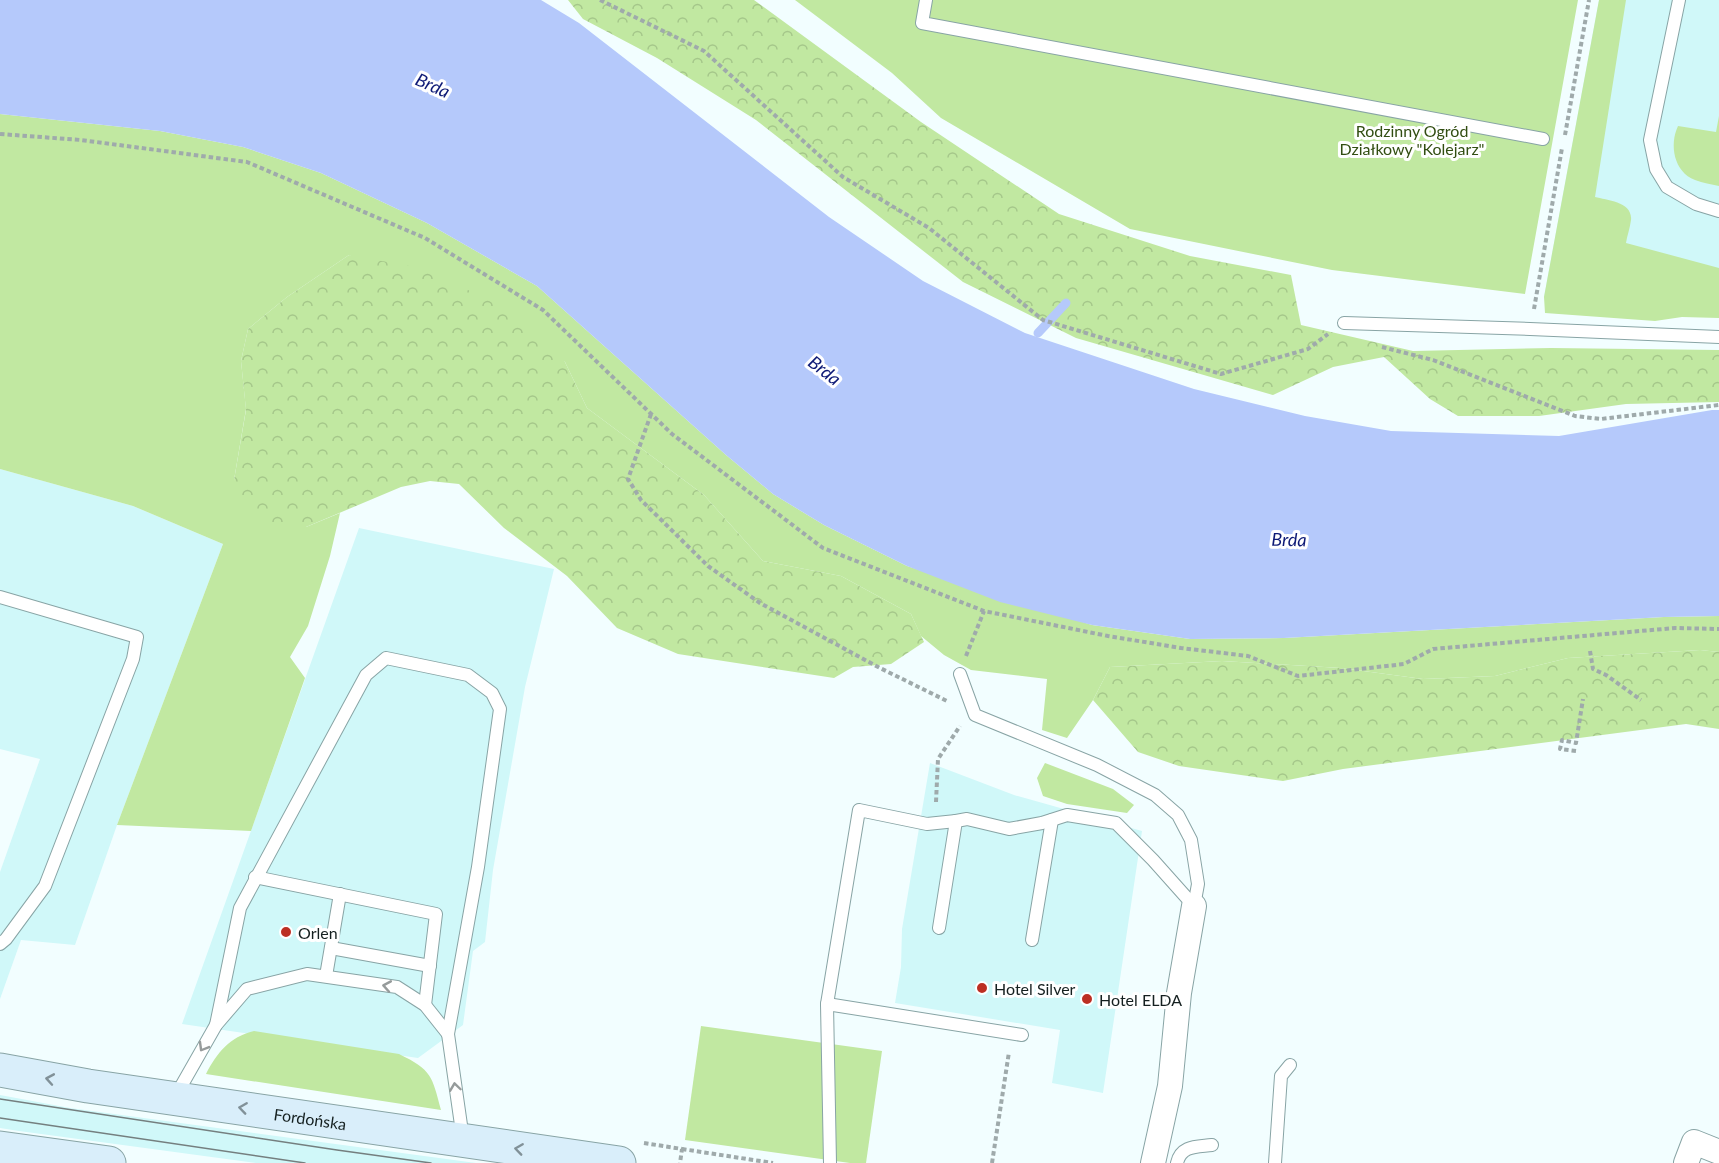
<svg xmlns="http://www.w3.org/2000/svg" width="1719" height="1163" viewBox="0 0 1719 1163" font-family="Lato,sans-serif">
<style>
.built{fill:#d0f8f9}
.green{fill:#c1e8a1}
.forest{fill:url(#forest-crowns)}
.water{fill:#b5c9fb}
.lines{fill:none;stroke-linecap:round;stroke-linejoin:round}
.stream{stroke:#b5c9fb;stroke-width:9}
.lane-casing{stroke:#88a4a5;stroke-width:14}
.street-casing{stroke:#88a4a5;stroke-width:26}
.secondary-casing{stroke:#88a4a5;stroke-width:35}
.path{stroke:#9faaab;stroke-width:4;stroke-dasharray:4.5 3;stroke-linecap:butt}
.lane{stroke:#fff;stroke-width:12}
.street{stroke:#fff;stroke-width:24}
.secondary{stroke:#d9eefa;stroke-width:33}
.tram{stroke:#747f7f;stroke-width:1.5}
.oneway{stroke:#969b9b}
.oneway2{stroke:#819198}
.poi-dot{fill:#bc2f23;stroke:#fff;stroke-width:2}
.labels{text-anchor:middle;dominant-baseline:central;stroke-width:6;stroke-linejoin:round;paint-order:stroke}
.park-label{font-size:16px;fill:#324e12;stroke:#fff}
.poi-label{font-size:16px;fill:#152020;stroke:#fff;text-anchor:start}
.street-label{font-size:16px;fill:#152020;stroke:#fff}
.water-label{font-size:18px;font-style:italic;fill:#0e1a76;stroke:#fff}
</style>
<defs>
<pattern id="forest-crowns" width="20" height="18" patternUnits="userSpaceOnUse" patternTransform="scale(1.5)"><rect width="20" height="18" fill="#c1e8a1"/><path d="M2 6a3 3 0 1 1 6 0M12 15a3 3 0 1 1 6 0" fill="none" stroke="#a5c78a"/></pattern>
</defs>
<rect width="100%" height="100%" fill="#f2feff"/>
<!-- built -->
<g class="built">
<polygon points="1599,0 1719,0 1719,299 1544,297"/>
<polygon points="0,469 133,506 223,544 117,825 75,945 21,940 0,999 0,872 40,759 0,749"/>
<polygon points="359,528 554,569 525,687 493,870 485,942 473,951 463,1025 418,1058 182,1024"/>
<polygon points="930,763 1014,795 1142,831 1103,1093 1052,1083 1060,1030 895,1003 901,967 902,929"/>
<polygon points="0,1095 70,1108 476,1163 256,1163 19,1131 0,1128"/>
</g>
<!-- green -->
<g class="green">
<polygon points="795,0 1578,0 1525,294 1332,270 1130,229 941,118 892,73"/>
<path d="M1599 0H1626L1595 197C1607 200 1633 202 1631 220 1630 228 1627 236 1626 243L1719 268V318L1682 317 1655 321 1545 313 1544 297Z"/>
<polygon points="0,114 160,131 243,147 321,173 427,223 537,286 726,455 773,494 824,525 907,566 1092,625 1190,639 1284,638 1664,617 1719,616 1719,652 1700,650 1568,658 1495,676 1423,679 1341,668 1222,661 1110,667 1093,700 1067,738 1042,730 1047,679 971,670 944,655 921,636 911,614 841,576 763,561 704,495 587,408 565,362 349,255 287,297 248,329 241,361 246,409 234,480 306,527 340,513 330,556 308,626 290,657 305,678 251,831 117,825 223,544 133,506 0,469"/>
<path d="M1719 116V186C1711 184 1703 183 1695 180 1674 172 1669 145 1678 126L1716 132Z"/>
<polygon points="1045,763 1113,789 1134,805 1127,813 1067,804 1043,796 1037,778"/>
<polygon points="701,1026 882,1051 866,1163 850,1163 685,1140"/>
<path d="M254 1031 399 1054C432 1070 432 1076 441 1110L206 1074C217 1053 229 1037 254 1031Z"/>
</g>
<!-- forest -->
<g class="forest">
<polygon points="568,0 754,0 921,122 1059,214 1190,256 1291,275 1301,325 1413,351 1551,348 1719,350 1719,402 1626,404 1539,416 1458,416 1430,399 1384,357 1333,367 1273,395 1076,338 963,282 756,120 657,58 583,19"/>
<polygon points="349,255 426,269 494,303 565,362 587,408 704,495 763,561 841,576 911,614 924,642 891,664 853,667 834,678 678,654 617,628 567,576 504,528 459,484 430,481 401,487 306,527 278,531 241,511 234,480 246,410 241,361 248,329 287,297"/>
<polygon points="1700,650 1719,652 1719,729 1686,724 1343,769 1283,781 1179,766 1138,752 1093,700 1110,667 1222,661 1341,668 1423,679 1495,676 1568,658"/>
</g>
<!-- water -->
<polygon class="water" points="0,0 541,0 579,23 829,217 923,281 1025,333 1194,389 1305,416 1391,431 1559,436 1712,410 1719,410 1719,616 1664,617 1284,638 1190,639 1092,625 1000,602 907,566 824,525 773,494 726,455 537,286 427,223 321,173 243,147 160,131 0,114"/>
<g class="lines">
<!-- stream -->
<polyline class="stream" points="1038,333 1066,303"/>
<!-- lane casing -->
<g class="lane-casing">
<g id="lane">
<polyline points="926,0 922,23 1543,139"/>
<polyline points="1679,0 1650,140 1656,169 1667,187 1696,204 1719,211"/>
<polyline points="1344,323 1530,329 1719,337"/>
<polyline points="0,597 137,637 133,659 45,886 6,939 0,944"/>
<polyline points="960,674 975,715 1097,765 1155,795 1178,815 1191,840 1198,884 1194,906"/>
<polyline points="255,877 436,914 425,1005"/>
<polyline points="939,928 956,821 967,819 1009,829 1042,823 1067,815 1116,823 1153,860 1194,906"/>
<polyline points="1032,940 1052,820"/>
<polyline points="331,948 430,966"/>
<polyline points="326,976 340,894"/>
<polyline points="827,1004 1022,1035"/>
<polyline points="216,1025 240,908 366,675 386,658 468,675 492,693 500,709 478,867 448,1034 463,1139"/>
<polyline points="175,1097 216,1025 247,989 307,974 397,987 425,1005 448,1034"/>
<polyline points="830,1163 827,1004 859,810 927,824 956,821"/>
<path d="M1177 1163C1181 1145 1197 1147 1212 1145"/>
<polyline points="1275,1163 1281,1076 1290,1065"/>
</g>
</g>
<!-- street casing -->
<g class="street-casing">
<g id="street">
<polyline points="1153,1163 1170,1086 1179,993 1194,906"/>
<polyline points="1686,1163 1694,1142 1719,1152"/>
</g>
</g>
<!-- secondary casing -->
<g class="secondary-casing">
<g id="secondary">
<path id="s1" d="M0 1070 88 1086 619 1163"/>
<polyline points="0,1148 109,1163"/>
</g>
</g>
<!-- path -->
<g class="path">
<polyline points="600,0 704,51 843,177 929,228 1043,320 1221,374 1308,349 1328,334"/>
<polyline points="0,134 81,140 247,162 425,238 543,310 672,434 823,548 984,611 1108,636 1181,648 1248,656 1298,676 1404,664 1433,649 1675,628 1719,629"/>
<polyline points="1565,135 1589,0"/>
<polyline points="1534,309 1562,148"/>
<polyline points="1382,347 1433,360 1575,416 1601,419 1719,405"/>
<polyline points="651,414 628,479 641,500 708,566 760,603 880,668 947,701"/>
<polyline points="1590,651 1593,669 1606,675 1641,700"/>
<polyline points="966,656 984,611"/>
<polyline points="1576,751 1560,749 1562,740 1576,743 1583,699"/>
<polyline points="936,802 938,759 960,726"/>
<polyline points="644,1143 682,1149 680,1163"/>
<polyline points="682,1149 773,1163"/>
<polyline points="992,1163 1009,1052"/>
</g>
<!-- lane -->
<use href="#lane" class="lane"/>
<!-- street -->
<use href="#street" class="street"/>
<!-- secondary -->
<use href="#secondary" class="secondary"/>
<!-- tram -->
<g class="tram">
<polyline points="0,1099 337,1150 431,1163"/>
<polyline points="0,1118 305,1163"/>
</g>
</g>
<!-- one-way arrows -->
<defs><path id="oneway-chevron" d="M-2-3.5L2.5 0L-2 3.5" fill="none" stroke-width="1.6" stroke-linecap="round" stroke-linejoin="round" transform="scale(1.5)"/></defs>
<g class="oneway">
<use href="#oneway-chevron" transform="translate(387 986) rotate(-170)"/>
<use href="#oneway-chevron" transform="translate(203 1047) rotate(120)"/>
<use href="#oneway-chevron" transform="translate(455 1087) rotate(-98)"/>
</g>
<g class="oneway2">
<use href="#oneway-chevron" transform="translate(50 1079) rotate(-170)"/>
<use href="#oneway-chevron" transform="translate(243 1108) rotate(-172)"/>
<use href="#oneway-chevron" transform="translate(519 1149) rotate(-172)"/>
</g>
<!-- markers -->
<g class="poi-dot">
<circle cx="286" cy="932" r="6"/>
<circle cx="982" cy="988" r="6"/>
<circle cx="1087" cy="999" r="6"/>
</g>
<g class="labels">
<!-- park labels -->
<g class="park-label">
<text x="1412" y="130">Rodzinny Ogród<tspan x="1412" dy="18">Działkowy "Kolejarz"</tspan></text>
</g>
<!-- poi labels -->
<g class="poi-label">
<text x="298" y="932">Orlen</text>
<text x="994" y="988">Hotel Silver</text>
<text x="1099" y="999">Hotel ELDA</text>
</g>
<!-- street labels -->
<g class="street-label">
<text stroke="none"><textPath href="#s1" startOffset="314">Fordońska</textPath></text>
</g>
<!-- water labels -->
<g class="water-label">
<text transform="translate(433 85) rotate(24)">Brda</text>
<text transform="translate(825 370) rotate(38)">Brda</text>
<text transform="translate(1289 539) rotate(1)">Brda</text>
</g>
</g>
</svg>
